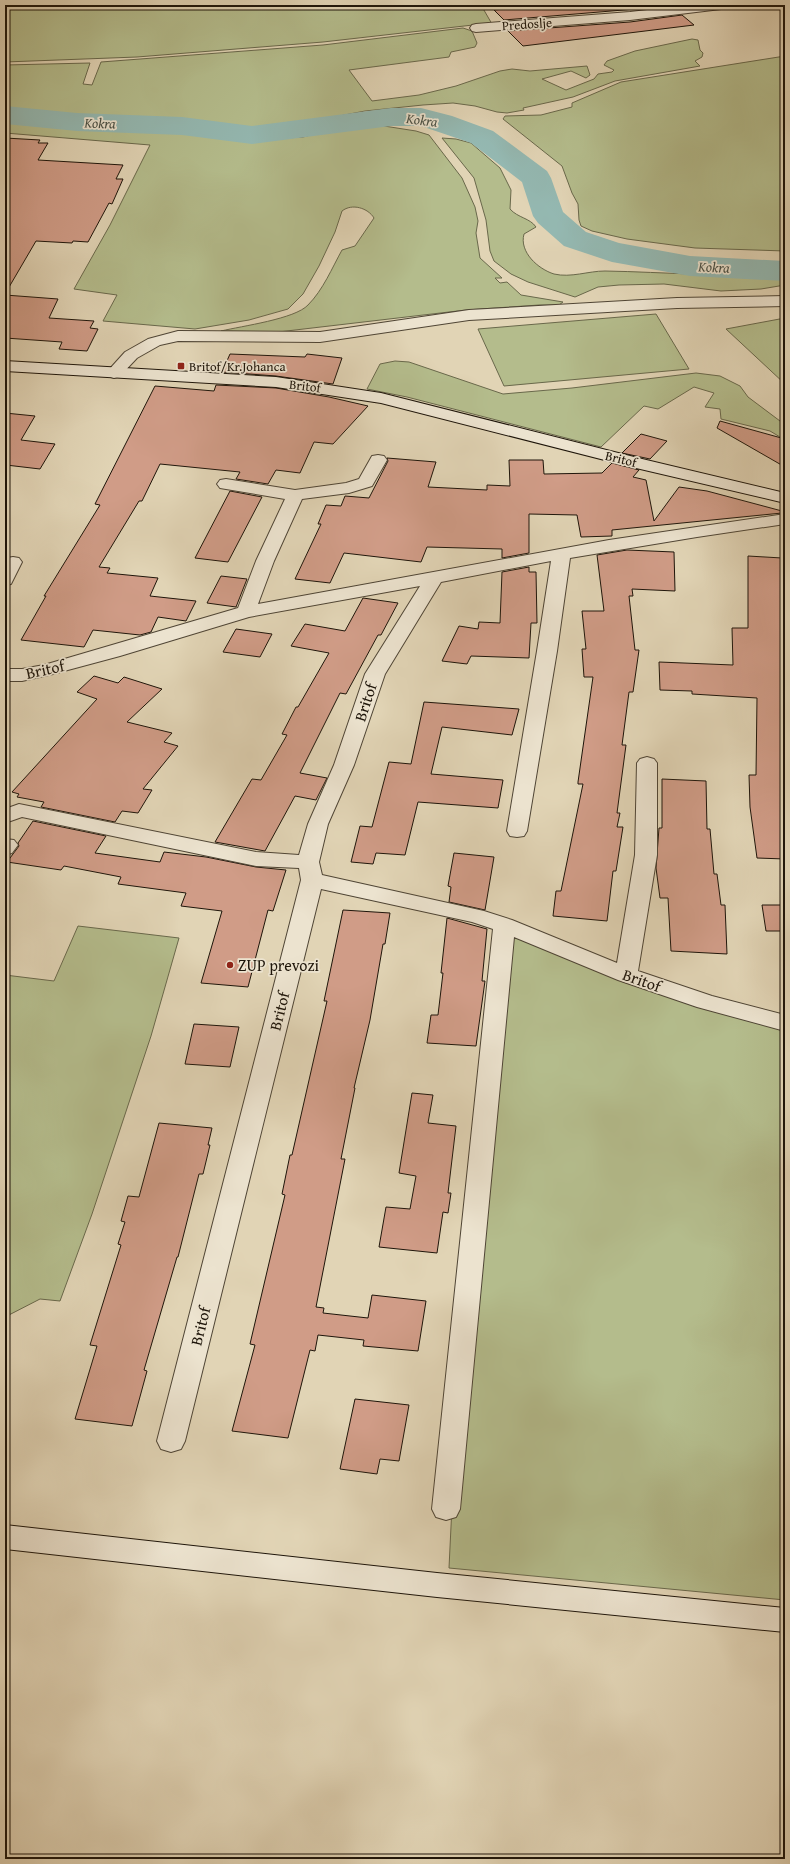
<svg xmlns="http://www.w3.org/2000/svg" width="790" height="1864" viewBox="0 0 790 1864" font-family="'Gentium Book Plus',serif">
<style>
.green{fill:#b4bc8c;stroke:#69684b}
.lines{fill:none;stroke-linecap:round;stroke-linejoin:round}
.river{fill:#94b8b1;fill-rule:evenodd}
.building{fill:#d09c87;stroke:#1e150a}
.street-casing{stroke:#4f4535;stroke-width:2}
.secondary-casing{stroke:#1e150a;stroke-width:2}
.street{fill:#ece3cf;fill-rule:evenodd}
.secondary{fill:#ece3cf;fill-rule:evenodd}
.poi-dot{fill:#8f2418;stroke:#ece3cf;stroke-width:1.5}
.labels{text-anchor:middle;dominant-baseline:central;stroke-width:3.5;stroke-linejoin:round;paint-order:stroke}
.far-street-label{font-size:13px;fill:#1e150a;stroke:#ece3cf}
.far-poi-label{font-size:13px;fill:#1e150a;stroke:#ece3cf;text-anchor:start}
.far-water-label{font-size:14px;font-style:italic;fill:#474e44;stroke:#ece3cf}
.street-label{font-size:16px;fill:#1e150a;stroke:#ece3cf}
.poi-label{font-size:16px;fill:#1e150a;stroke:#ece3cf;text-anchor:start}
</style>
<rect width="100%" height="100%" fill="#e1d4b5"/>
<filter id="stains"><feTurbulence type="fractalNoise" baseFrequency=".005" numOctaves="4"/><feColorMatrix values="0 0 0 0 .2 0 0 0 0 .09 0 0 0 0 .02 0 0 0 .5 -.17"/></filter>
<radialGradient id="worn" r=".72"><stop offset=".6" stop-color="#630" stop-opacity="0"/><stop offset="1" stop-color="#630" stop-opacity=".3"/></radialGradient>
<!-- green -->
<g class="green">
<polygon points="5,5 481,5 492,24 473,25 323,42 137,57 5,62"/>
<polygon points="463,28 472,31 477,43 475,47 451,52 449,57 349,70 372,101 419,95 456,86 500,71 512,69 530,71 587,66 590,75 586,78 571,71 542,79 566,90 594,79 598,74 612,72 614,70 604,65 607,61 635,51 692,39 698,40 700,50 703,53 702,57 695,61 700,66 615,81 573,97 523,108 524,110 507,113 497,112 475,106 453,103 423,105 365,111 283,127 251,128 194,125 179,120 166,119 71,119 5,110 5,65 90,63 83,84 92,85 101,62 323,45"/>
<polygon points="785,56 785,251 695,248 627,239 592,231 581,226 579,220 578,204 572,193 562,166 503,119 505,116 541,115 572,107 572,103 621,82"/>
<path d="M5 118 81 126 120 129 178 130 227 137 267 139 303 137 337 128 360 126H384L416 131 429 135 462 178 475 207 478 221 476 233 480 258 502 278H495L500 283 507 282 521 295 563 302 559 305H539L466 310 278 332 221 331C242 326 295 319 308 305 323 290 332 268 342 250L355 246 374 218C368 208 352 203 342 211L335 232 319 266 303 294 288 309 249 320 195 329 103 321 117 295 74 289 110 225 150 145 5 133Z"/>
<path d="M442 138 456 139 471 143 500 168 511 190 510 209C518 218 530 218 536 227L524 234C519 252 538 269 554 274 571 278 588 271 605 271 666 272 725 278 785 272V285L761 289 721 291 664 284 619 285 598 287 575 297 528 282 511 274 494 261 490 251 486 220 474 178Z"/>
<polygon points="656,314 689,369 504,386 478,329"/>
<polygon points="785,318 785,384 726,329"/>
<polygon points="395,361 409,362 503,394 572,388 696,373 720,376 740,386 748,397 780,421 785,420 785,440 770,431 721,419 720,409 705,407 714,393 694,387 658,409 644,406 601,447 407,397 367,389 380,364"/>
<polygon points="78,926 179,938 151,1036 92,1214 60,1301 40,1299 5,1317 5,975 54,981"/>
<polygon points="516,937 623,982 667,996 785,1029 785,1600 449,1568 454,1465 511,940"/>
</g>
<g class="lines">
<!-- river -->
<polygon class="river" points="5,106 77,113 182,117 252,126 391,108 421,108 452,116 493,131 547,171 551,178 563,212 586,232 619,243 690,256 785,261 785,281 690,276 612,262 564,246 538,223 533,216 522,182 471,143 421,126 391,126 252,144 182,135 77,131 5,124"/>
</g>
<!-- building -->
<g class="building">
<polygon points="511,5 670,5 671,6 504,20 494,10 513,8"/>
<polygon points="682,15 694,25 523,46 508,31 630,22"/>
<polygon points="5,138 40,140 38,143 48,143 38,160 123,165 116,179 123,179 112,204 109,203 88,242 73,241 72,243 36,241 5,294"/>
<polygon points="5,295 58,299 49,318 94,321 90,328 98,329 87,351 59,349 62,342 5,338"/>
<polygon points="230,354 305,357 307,354 342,358 333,384 276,376 222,372"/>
<polygon points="216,385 276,388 329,397 368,406 333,444 314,442 300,473 276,470 268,484 236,479 240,472 160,464 142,501 139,501 99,567 110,568 107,573 158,578 150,596 196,601 186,621 158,617 151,632 140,635 93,630 84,647 21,640 46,596 44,596 100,505 95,504 155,386 214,391"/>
<polygon points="5,413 35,416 21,440 55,444 40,469 6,465 5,467"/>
<polygon points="720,421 785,439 785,467 717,428"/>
<polygon points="641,434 667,441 650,459 622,453"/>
<polygon points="387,458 436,462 428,487 487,490 487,485 510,486 509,460 543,460 544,474 602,473 612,463 639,470 633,477 646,480 654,521 679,487 707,491 782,511 782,513 612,530 612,536 581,537 577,515 529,514 529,553 502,558 502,549 427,547 421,562 344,553 330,583 295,579 321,524 318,524 326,505 341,506 345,496 369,498 388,461"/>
<polygon points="230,491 262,497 228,562 195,558"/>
<polygon points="627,550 674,552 675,591 632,589 633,596 629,596 635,650 639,650 633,692 629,692 622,745 626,745 617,813 620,813 617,827 623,827 616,871 613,871 607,921 553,916 556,891 561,891 583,784 578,784 578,782 593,677 584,677 582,649 586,649 582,611 604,611 597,555"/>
<polygon points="748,556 782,558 785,606 785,859 757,858 750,807 749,775 756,775 757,698 692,694 692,691 660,690 659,662 733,665 732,628 748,628"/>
<polygon points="529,567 529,572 536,572 537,623 531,623 529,658 471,656 467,664 442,661 459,626 478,629 479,622 500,623 502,572"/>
<polygon points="221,576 247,579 236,607 207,603"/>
<polygon points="363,598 398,603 381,635 378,635 346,694 340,693 300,773 327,778 316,800 295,796 265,851 215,842 252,779 261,780 287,735 282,734 296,707 298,707 329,653 291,646 305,624 345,631"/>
<polygon points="236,629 272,634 260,657 223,652"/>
<polygon points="94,676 118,683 124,677 162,689 127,722 172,733 164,742 178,746 143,789 152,790 138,813 122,811 115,822 41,807 44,802 17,797 19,794 12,792 97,699 77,692"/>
<polygon points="424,702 519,709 512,735 442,727 431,774 503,780 498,808 418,802 405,855 376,853 373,864 351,862 360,826 372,827 389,762 411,764"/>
<polygon points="662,779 706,781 707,829 710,829 714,874 717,874 721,905 725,905 727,954 671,951 668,898 660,898 656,868 659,828 662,828"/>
<polygon points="33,821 106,836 95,853 160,862 164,852 206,857 256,867 286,870 273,911 268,910 248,987 201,983 222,911 181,906 186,893 118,884 121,877 64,866 61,870 7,862 19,846 18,843"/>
<polygon points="454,853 494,857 485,910 449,902 451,887 448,886"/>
<polygon points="762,905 785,905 785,931 766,931"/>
<polygon points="343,910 390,913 385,944 383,944 370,1020 354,1088 355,1088 341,1159 345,1159 316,1307 324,1308 323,1313 368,1318 372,1295 426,1301 418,1351 363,1346 364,1340 318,1335 315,1351 310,1350 288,1438 232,1431 255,1345 250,1344 285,1195 282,1194 290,1155 292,1155 327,1001 324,1001"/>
<polygon points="447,918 487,929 482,981 485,981 476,1046 427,1043 431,1015 438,1015 443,973 441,973"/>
<polygon points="194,1024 239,1027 230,1067 185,1064"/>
<polygon points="412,1093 433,1095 428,1123 456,1126 448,1193 451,1193 448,1213 443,1212 437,1253 379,1247 386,1207 410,1209 416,1176 399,1173"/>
<polygon points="159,1123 212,1128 208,1145 210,1145 203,1174 199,1174 178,1257 177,1257 144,1370 147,1371 132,1426 75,1419 97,1346 90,1345 121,1245 118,1244 125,1222 121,1221 128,1196 139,1197"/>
<polygon points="355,1399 409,1405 399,1461 380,1459 377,1474 340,1469"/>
</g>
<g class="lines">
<!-- street casing -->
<g class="street-casing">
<g id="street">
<polygon points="690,5 727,5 725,8 721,9 630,20 476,32 472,31 470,28 472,25 476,24 630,12"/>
<polygon points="785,296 785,306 677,308 469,320 320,342 178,341 160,345 137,358 120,376 114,378 108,376 106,373 125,352 148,339 178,331 320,332 469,310 677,298"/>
<polygon points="378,455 384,456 387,460 372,486 349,493 302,499 274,561 258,604 609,540 785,514 785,524 697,537 570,558 557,651 527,831 524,836 517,837 510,836 507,831 537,651 551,561 441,582 385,674 354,765 328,824 319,862 322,875 484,911 512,920 617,963 635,855 637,763 640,759 647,757 654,759 657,763 657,855 638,971 712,996 785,1015 785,1031 697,1007 618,980 514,937 460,1509 456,1517 446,1520 436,1517 432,1509 493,929 472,922 321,889 185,1441 181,1449 171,1452 161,1449 157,1441 301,880 299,868 256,866 22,817 5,823 5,809 19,804 256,852 299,855 308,824 334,765 365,674 420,586 249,617 120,656 53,674 22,681 5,681 5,669 22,669 44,665 238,608 256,561 285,499 220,488 217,484 220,480 226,479 295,490 346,483 359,479 372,456"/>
<polygon points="13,557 19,558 22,562 11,584 5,585 5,560 7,558"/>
<polygon points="5,839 14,840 18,845 12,853 5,855"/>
</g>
</g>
<!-- secondary casing -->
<g class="secondary-casing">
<g id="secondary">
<polygon points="5,361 276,377 381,393 638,458 785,493 785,503 636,468 381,403 276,387 5,371"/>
<polygon points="5,1525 437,1573 785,1608 785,1632 437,1597 5,1549"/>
</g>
</g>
<!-- street -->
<use href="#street" class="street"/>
<!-- secondary -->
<use href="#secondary" class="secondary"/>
</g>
<!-- markers -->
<g class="poi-dot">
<rect x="177" y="362" width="8" height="8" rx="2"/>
<circle cx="230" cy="965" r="4"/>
</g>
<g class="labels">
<!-- far-street labels -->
<g class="far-street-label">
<text transform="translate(527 24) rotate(-4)">Predoslje</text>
<text transform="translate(305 386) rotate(7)">Britof</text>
<text transform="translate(621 459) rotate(14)">Britof</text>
</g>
<!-- far-poi labels -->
<g class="far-poi-label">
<text x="189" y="366">Britof/Kr.Johanca</text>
</g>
<!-- far-water labels -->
<g class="far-water-label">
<text transform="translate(422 120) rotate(7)">Kokra</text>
<text transform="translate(100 123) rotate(2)">Kokra</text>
<text transform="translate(714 267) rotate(3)">Kokra</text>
</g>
<!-- street labels -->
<g class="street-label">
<text transform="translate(45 669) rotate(-12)">Britof</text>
<text transform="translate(365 702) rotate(-72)">Britof</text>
<text transform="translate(642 980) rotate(20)">Britof</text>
<text transform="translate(279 1011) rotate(-76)">Britof</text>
<text transform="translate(200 1326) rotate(-76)">Britof</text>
</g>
<!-- poi labels -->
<g class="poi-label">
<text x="238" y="965">ZUP prevozi</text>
</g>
</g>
<!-- margin -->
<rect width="790" height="1864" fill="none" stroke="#e1d4b5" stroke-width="20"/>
<rect x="6" y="6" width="778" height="1852" fill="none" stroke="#1e150a" stroke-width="2"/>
<rect x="10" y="10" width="770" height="1844" fill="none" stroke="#1e150a"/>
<rect width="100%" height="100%" filter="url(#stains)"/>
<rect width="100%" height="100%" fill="url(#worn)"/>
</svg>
